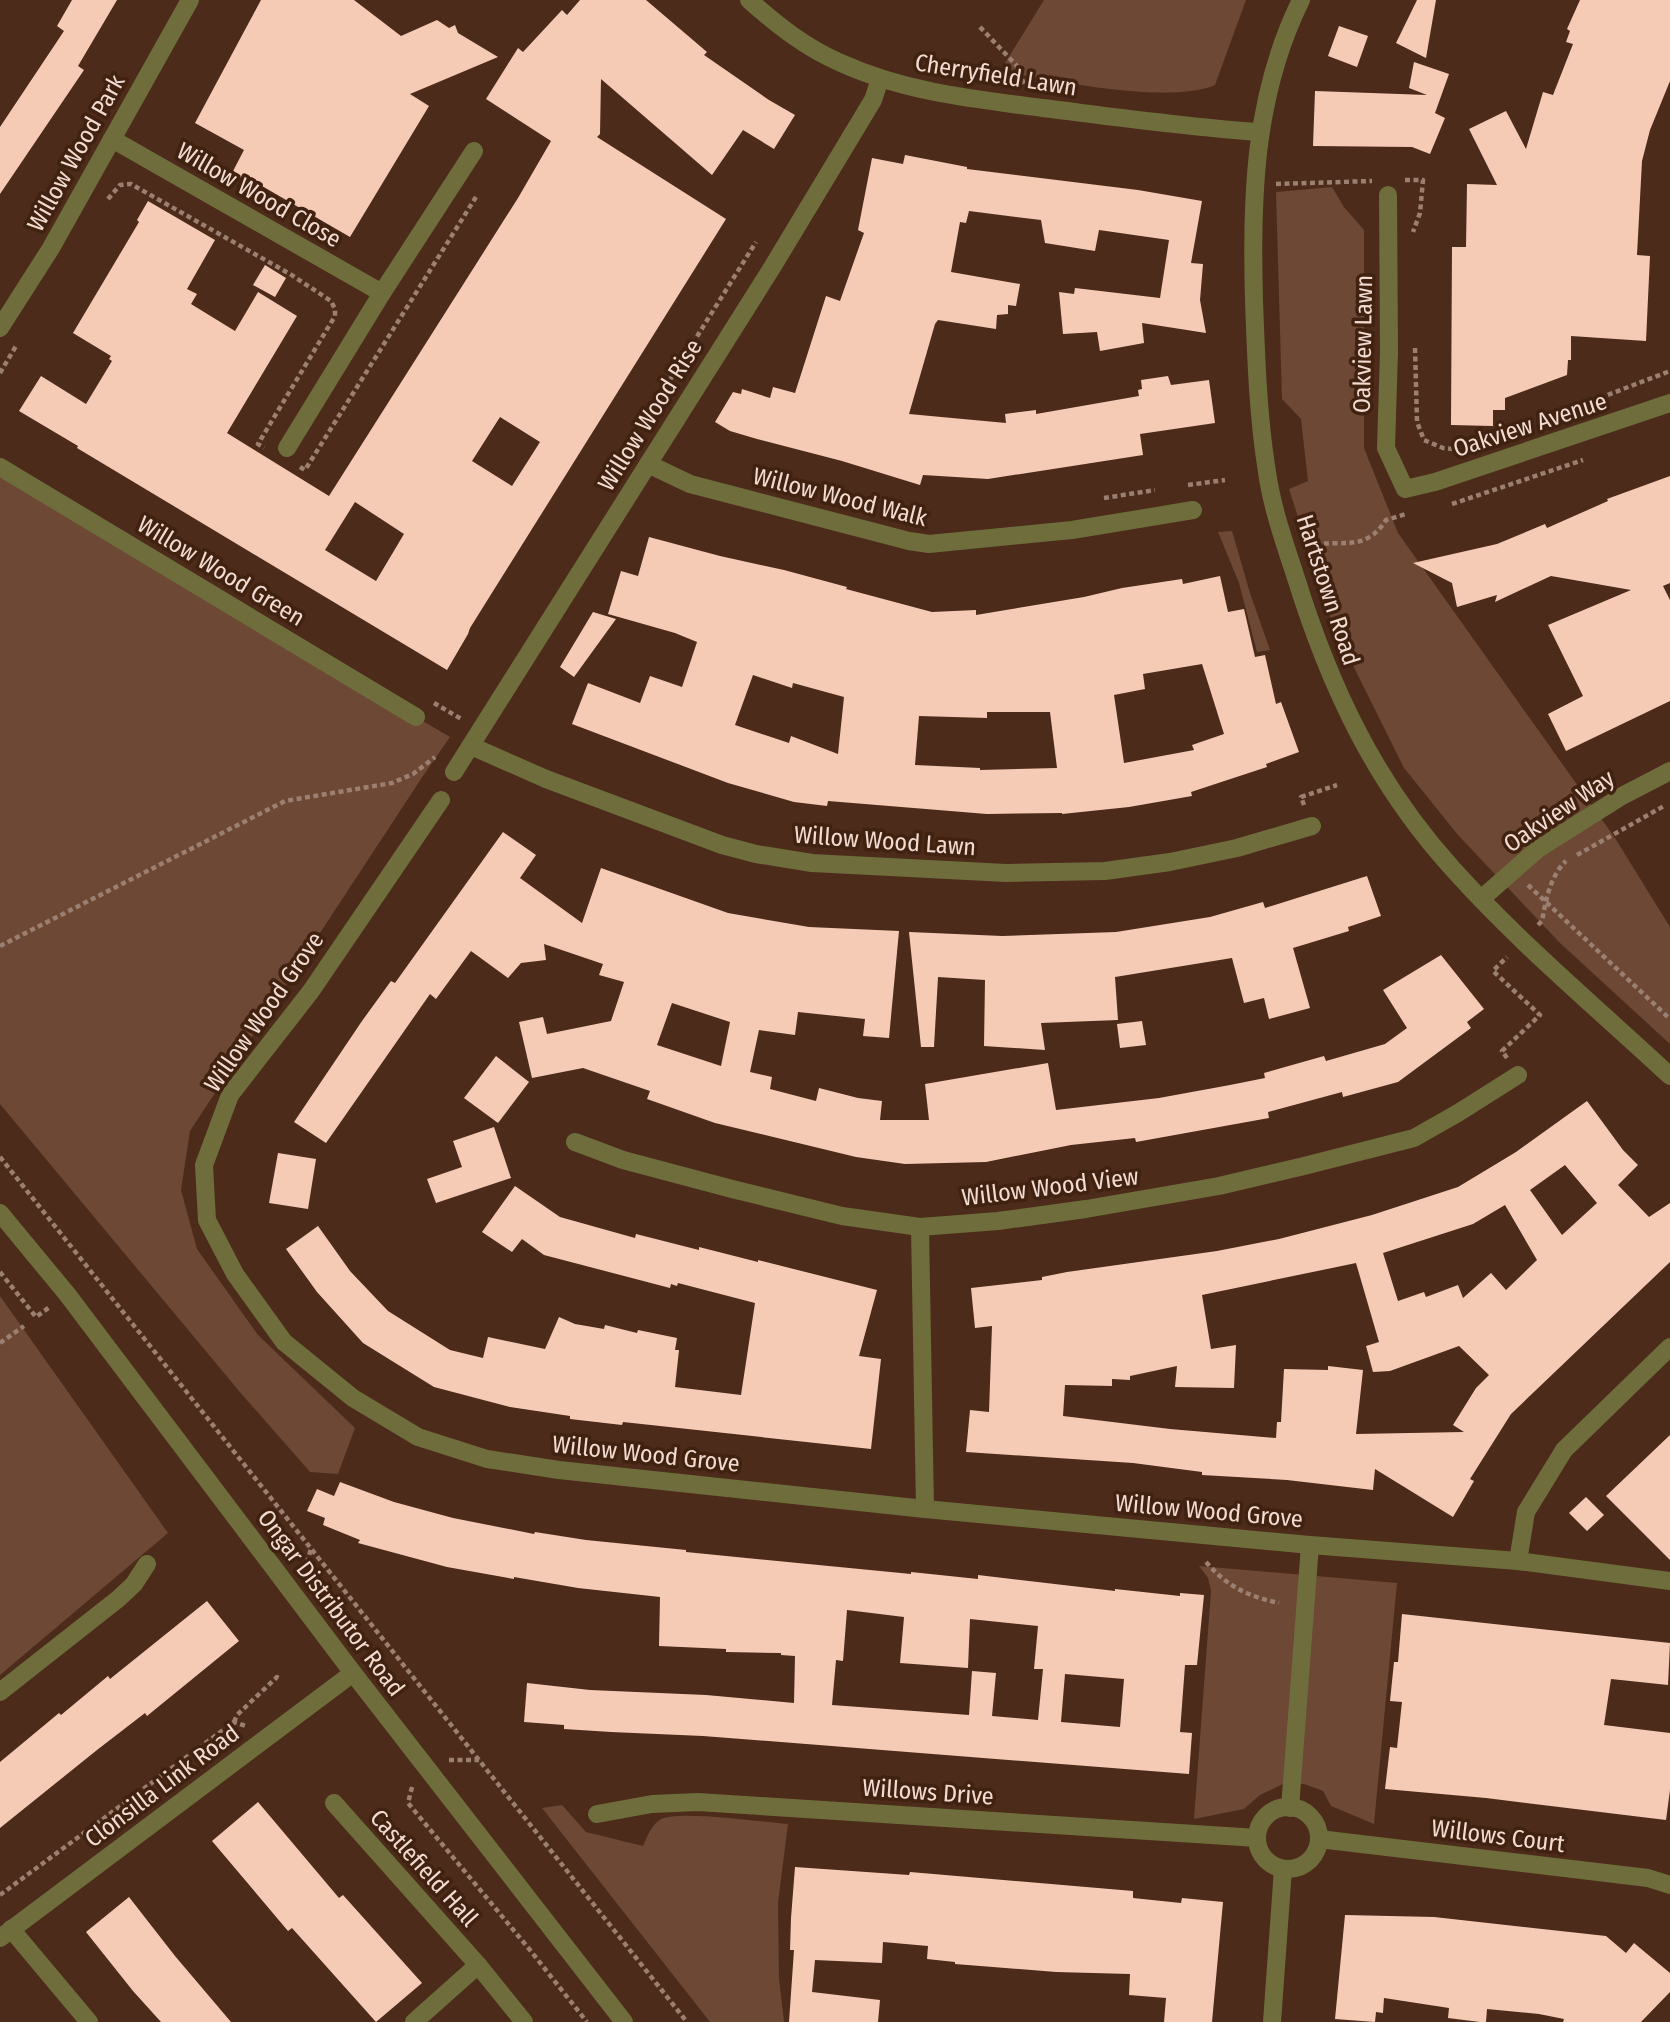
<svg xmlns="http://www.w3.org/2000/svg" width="1670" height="2022" viewBox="0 0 1670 2022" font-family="'Fira Sans Condensed',sans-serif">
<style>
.green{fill:#6c4835}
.building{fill:#f6cbb6;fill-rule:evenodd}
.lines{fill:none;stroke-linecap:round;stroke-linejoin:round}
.path{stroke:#9b7f71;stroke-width:4.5;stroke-dasharray:5 3.5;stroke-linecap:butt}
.minor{stroke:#6e6d3b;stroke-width:18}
.labels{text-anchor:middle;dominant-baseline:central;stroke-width:7;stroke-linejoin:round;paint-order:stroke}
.street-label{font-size:24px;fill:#f2dcd2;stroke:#412110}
</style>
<rect width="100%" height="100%" fill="#4c2b1a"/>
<!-- green -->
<g class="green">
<path d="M1044 0H1246L1215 85C1170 105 1051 80 1000 71Z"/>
<polygon points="1332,187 1344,207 1364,230 1364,448 1398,533 1615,838 1670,927 1670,1044 1560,943 1458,835 1404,768 1333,625 1289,489 1308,481 1301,419 1282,399 1276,192"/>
<polygon points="0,472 450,737 425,773 190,1131 181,1190 197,1249 258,1335 355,1428 338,1474 310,1472 239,1391 0,1104"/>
<polygon points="1232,531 1250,593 1270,650 1257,652 1239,583 1218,532"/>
<polygon points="0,1296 168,1533 0,1675"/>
<polygon points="1199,1566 1397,1583 1374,1824 1331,1806 1323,1791 1304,1784 1283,1784 1260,1795 1244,1809 1194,1819 1211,1591 1208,1578"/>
<path d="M562 1805 586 1832 643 1846C647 1837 652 1824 661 1819 681 1810 762 1822 788 1824L778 1903 779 1978 784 2022H710L542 1808Z"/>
</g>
<!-- building -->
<g class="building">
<polygon points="72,0 117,0 78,66 84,70 0,194 0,127 64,31 57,26"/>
<polygon points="261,0 354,0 401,36 437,20 449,28 455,25 458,33 498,57 410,94 429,106 350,237 262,186 261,188 232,173 244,150 195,123"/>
<path d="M580 0H646L707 52 704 55 769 100 795 115 774 149 743 130 712 175 601 79 600 134 597 137 726 219 470 628 468 634 447 670 77 448 78 446 19 411 41 376 86 404 112 361 109 359 111 356 73 333 139 222 137 220 148 201 215 240 187 289 197 294 191 304 235 331 258 292 297 316 227 433 329 496 518 198 551 141 486 99 518 48 523 52 562 10 567 15ZM500 417 540 442 512 486 472 461ZM355 502 404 534 376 581 325 550Z"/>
<polygon points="1417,0 1436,0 1426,58 1396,43"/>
<polygon points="1580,0 1670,0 1670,81 1650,130 1642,161 1637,255 1650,256 1646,341 1571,336 1571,360 1568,360 1567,375 1505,398 1505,410 1493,410 1493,426 1451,425 1452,247 1466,247 1467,184 1497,185 1469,129 1506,111 1526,149 1543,92 1553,95 1573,44 1566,42 1570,31 1567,29"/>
<polygon points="1339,26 1368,36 1357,67 1328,56"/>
<polygon points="1414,62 1449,74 1435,113 1445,118 1430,154 1412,147 1313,146 1315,91 1427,95 1409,88"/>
<polygon points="905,155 967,167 967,169 1138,190 1202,201 1191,263 1203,264 1200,300 1206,333 1142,323 1144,343 1100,351 1097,332 1063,334 1059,292 1074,294 1075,288 1160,298 1169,240 1099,230 1095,251 1045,243 1041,220 969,211 966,223 960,222 951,272 1020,284 1016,306 1008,305 1008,314 997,315 996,329 938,320 935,324 909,414 1006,423 1005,414 1036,410 1036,414 1139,396 1138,390 1142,389 1141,380 1168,376 1171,385 1209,380 1215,423 1140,434 1143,455 988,479 923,475 920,485 842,461 757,439 730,431 715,422 733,392 741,394 742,389 770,398 773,387 795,393 826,296 840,301 864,233 858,230 872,158 903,164"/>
<polygon points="265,265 286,278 275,297 253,285"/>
<polygon points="1670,476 1670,583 1663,586 1670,600 1670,701 1566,751 1548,714 1583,696 1548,625 1631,590 1551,576 1495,602 1497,595 1457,607 1452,583 1413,563 1497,544 1545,524 1547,528 1608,501 1607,499"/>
<path d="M649 537 720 556 784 570 847 587 846 589 932 612 976 610V615L1084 597 1122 588 1182 579 1183 584 1220 576 1228 612 1244 609 1255 657 1265 655 1276 704 1281 702 1299 752 1266 764 1267 767 1191 792 1192 796 1129 807 1062 814V813L987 814 828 801 827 806 794 802 728 783 572 724 588 683 640 703 650 676 682 687 697 642 675 633 608 614 621 571 638 576ZM1202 664 1224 734 1192 745 1194 750 1124 763 1114 695 1145 689 1143 674ZM753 675 792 688 793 683 844 697 838 754 791 736 789 743 735 725ZM987 712H1050L1057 768 980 770V768L915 765 919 716 987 718Z"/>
<polygon points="593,612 616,619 574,677 560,667"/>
<path d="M503 832 536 855 520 878 582 923 601 868 728 913 809 927 899 931 889 1038 863 1036 865 1019 798 1012 795 1035 759 1030 750 1072 772 1077 770 1089 816 1101 819 1088 858 1098 882 1101 880 1120H929L925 1084 1048 1063 1056 1110 1159 1098 1230 1085 1265 1078 1264 1073 1324 1056 1326 1061 1385 1044 1407 1028 1383 990 1441 955 1484 1009 1467 1022 1471 1028 1398 1082 1343 1097 1342 1092 1268 1112 1269 1118 1136 1142 1135 1138 1071 1145 986 1162 905 1164 856 1157 715 1123 647 1099 650 1091 583 1068 532 1078 519 1022 543 1017 547 1034 611 1021 624 982 599 975 603 964 544 944 546 960 521 963 508 978 471 951 436 999 430 994 326 1143 294 1122 362 1021 391 981 395 983ZM672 1003 730 1022 721 1066 657 1045Z"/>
<polygon points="1367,876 1381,916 1348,927 1349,931 1293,948 1310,1008 1269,1019 1264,998 1244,1003 1232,958 1115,977 1118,1020 1041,1023 1045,1050 984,1046 985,980 938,977 934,1047 921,1047 909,932 1002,936 1116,932 1210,917 1263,902 1265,908"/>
<polygon points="1142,1021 1146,1045 1120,1048 1117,1024"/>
<polygon points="496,1056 529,1082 498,1123 464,1098"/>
<path d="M1587 1101 1623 1150 1638 1165 1618 1185 1649 1217 1670 1203V1262L1511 1414 1470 1479 1474 1481 1453 1517 1375 1469 1373 1490 1287 1480 1202 1475V1472L1133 1463 966 1452 970 1410 989 1412 992 1326 975 1328 971 1288 1042 1280V1277L1067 1272 1217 1251 1279 1239 1372 1215 1458 1187 1516 1152ZM1565 1165 1597 1203 1562 1235 1530 1190ZM1505 1205 1537 1260 1506 1290 1491 1273 1463 1298 1458 1285 1426 1297 1424 1292 1398 1301 1383 1253 1473 1224ZM1356 1263 1379 1342 1366 1346 1373 1372 1390 1371 1459 1346 1489 1375 1476 1388 1453 1425 1464 1432 1356 1434 1363 1370 1328 1366V1370L1284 1369 1281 1422H1277L1276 1438 1170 1429 1063 1416 1065 1385 1112 1386V1379L1130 1380V1376L1177 1366 1175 1387 1234 1388 1236 1345 1211 1349 1202 1295Z"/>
<polygon points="494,1127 511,1178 436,1203 427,1179 462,1167 453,1141"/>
<polygon points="278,1153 316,1159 308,1209 269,1203"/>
<polygon points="515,1186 560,1217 635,1238 636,1234 699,1250 699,1247 758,1262 758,1260 877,1290 859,1356 881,1359 871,1449 623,1422 622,1425 570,1419 570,1416 510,1407 434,1387 363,1343 317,1292 286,1249 318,1226 350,1271 388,1311 450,1350 483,1358 488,1337 545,1349 559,1317 575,1324 604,1329 605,1325 637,1333 638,1330 677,1338 675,1350 679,1350 675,1387 741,1395 755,1303 678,1283 677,1286 671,1284 670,1288 544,1255 522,1239 512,1252 482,1232"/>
<polygon points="1670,1435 1670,1560 1606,1496"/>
<path d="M340 1482 394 1502 453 1518 534 1534 535 1532 586 1540 686 1550V1552L911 1574V1572L978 1579V1575L1115 1591V1589L1180 1596V1593L1204 1595 1197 1665H1185L1180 1732 1192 1733 1189 1774 703 1736 611 1732 564 1729V1725L524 1722 527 1683 590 1690 706 1695 794 1703 795 1656 781 1655V1653L726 1652V1649L659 1646 660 1597 578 1588 514 1577V1579L447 1567 358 1543 360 1540 323 1525 325 1518 307 1511 317 1489 334 1496ZM847 1610 904 1617 900 1663 968 1668 970 1619 1038 1626 1034 1669H1043L1038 1720 992 1716 996 1673 972 1671 969 1715 832 1705 836 1660 843 1661ZM1065 1674 1124 1679 1120 1727 1061 1722Z"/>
<polygon points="1586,1497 1604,1515 1587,1531 1569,1513"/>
<polygon points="207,1601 239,1641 147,1716 145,1713 97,1750 0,1828 0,1762 59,1713 61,1715 108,1676 110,1679"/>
<polygon points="1402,1614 1670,1643 1668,1685 1611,1679 1604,1725 1670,1733 1670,1790 1666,1820 1486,1798 1385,1789 1390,1747 1397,1748 1402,1702 1390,1701 1394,1662 1398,1662"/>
<polygon points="258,1802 339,1898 343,1895 422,1983 376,2022 292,1928 288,1931 212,1841"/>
<polygon points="795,1867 909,1875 910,1872 1133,1891 1133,1898 1181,1903 1182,1898 1223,1902 1212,2022 1164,2022 1166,1998 1129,1995 1130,1974 1056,1972 955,1964 955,1962 927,1959 928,1946 883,1942 882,1963 815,1960 812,1992 880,2000 878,2022 789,2022 794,1950 790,1950 791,1918"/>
<polygon points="129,1897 175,1956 231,2022 161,2022 133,1991 86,1932"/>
<polygon points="1345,1915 1434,1917 1606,1936 1626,1953 1634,1943 1670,1973 1670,1992 1641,2022 1563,2022 1564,2019 1539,2014 1487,2009 1486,2022 1480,2022 1448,2018 1449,2008 1384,1998 1383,2013 1376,2012 1375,2022 1335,2019"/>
</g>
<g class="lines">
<!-- path -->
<g class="path">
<polyline points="980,27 1017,66 1024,84"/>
<polyline points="1405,180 1423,180 1420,213 1413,232"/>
<polyline points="1276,184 1372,181"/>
<polyline points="108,199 120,185 131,184 290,274 331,301 335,309 335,316 258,444 264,448"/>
<polyline points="1415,348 1417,422 1424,440 1443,448 1454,449"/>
<polyline points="0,373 16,346"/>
<polyline points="1584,404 1670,371"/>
<polyline points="643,423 756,242"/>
<polyline points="300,467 305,470 476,197"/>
<polyline points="1188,485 1225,480"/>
<polyline points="1104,498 1155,490"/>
<polyline points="1452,504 1583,460"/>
<path d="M1307 546C1341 538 1364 554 1386 520L1406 514"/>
<polyline points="434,703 463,720"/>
<polyline points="1304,805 1301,797 1337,785"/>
<polyline points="1577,855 1664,806"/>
<polyline points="1528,885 1670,1019"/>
<path d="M1538 925 1542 921C1546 900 1550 876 1566 861"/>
<polyline points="0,946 285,801 392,783 413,774 435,757"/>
<polyline points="1507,1058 1502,1051 1540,1015 1493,971 1507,957"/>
<polyline points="0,1157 687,2022"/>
<polyline points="0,1272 36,1317 51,1306"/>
<polyline points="0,1343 24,1326"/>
<path d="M1206 1562C1228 1587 1247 1596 1279 1603"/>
<polyline points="304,1571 311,1549"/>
<polyline points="234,1722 237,1715 277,1677 280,1679"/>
<polyline points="449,1760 479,1760"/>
<polyline points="412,1787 408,1803 530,1950 587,2022"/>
<polyline points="0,1895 234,1722 246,1726"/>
</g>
<!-- minor -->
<g class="minor">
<path d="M749 0C777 25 806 48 841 63 905 92 973 99 1043 108 1115 117 1187 127 1259 132"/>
<path d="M1301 0C1254 95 1251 197 1254 300 1256 357 1258 416 1267 472 1272 508 1285 544 1296 578 1330 687 1375 783 1452 868 1519 943 1597 1008 1670 1076"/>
<polyline points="112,139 382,293"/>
<polyline points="1388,195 1389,352 1386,448 1405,489 1435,482 1670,403"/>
<polyline points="0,328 51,248 190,0"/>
<polyline points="287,448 382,293 474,151"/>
<polyline points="648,464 690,484 909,541 929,544 1072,530 1193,510"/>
<polyline points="0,467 416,717"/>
<polyline points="471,746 546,779 722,845 756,854 812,863 1006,873 1105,871 1170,862 1237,848 1312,826"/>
<polyline points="454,772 773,266 873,100 880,79"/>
<polyline points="441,800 311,991 230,1095 204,1165 207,1220 235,1274 284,1342 353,1398 418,1437 487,1459 559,1470 925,1509 1310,1545 1518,1561 1670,1581"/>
<polyline points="1481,899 1538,849 1622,796 1670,771"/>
<polyline points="575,1142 623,1160 732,1189 842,1216 920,1227 998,1221 1086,1209 1219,1186 1304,1166 1414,1138 1458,1113 1518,1075"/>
<polyline points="0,1213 67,1294 353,1673 624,2022"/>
<polyline points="920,1227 925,1509"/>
<polyline points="1518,1561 1526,1512 1564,1450 1670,1347"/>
<polyline points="0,1692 118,1599 134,1584 147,1564"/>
<polyline points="334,1803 478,1965 524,2022"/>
<circle cx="1288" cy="1838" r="31"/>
<polyline points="1290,1808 1310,1545"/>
<polyline points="597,1814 652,1804 698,1802 1257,1838"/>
<polyline points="1319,1839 1648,1878 1670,1885"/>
<polyline points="11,1929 89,2022"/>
<polyline points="0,1938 353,1673"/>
<polyline points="414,2022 478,1965"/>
<polyline points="1272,2022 1283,1869"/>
</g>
</g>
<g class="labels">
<!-- street labels -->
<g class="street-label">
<text transform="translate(996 75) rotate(9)">Cherryfield Lawn</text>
<text transform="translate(76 153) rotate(-61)">Willow Wood Park</text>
<text transform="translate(259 195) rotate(30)">Willow Wood Close</text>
<text transform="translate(1363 344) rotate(-89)">Oakview Lawn</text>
<text transform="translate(650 415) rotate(-58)">Willow Wood Rise</text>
<text transform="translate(1530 425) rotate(-18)">Oakview Avenue</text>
<text transform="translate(840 497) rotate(14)">Willow Wood Walk</text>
<text transform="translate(221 571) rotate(31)">Willow Wood Green</text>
<text transform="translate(1328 590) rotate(72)">Hartstown Road</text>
<text transform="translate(1559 811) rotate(-34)">Oakview Way</text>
<text transform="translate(885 841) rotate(4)">Willow Wood Lawn</text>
<text transform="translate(264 1012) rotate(-55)">Willow Wood Grove</text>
<text transform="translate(1050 1187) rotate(-7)">Willow Wood View</text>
<text transform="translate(646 1454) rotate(6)">Willow Wood Grove</text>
<text transform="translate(1209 1511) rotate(5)">Willow Wood Grove</text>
<text transform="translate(331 1603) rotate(53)">Ongar Distributor Road</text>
<text transform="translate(162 1786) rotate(-37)">Clonsilla Link Road</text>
<text transform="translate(928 1792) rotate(4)">Willows Drive</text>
<text transform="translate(1498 1836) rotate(7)">Willows Court</text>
<text transform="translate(424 1868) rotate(48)">Castlefield Hall</text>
</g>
</g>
</svg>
